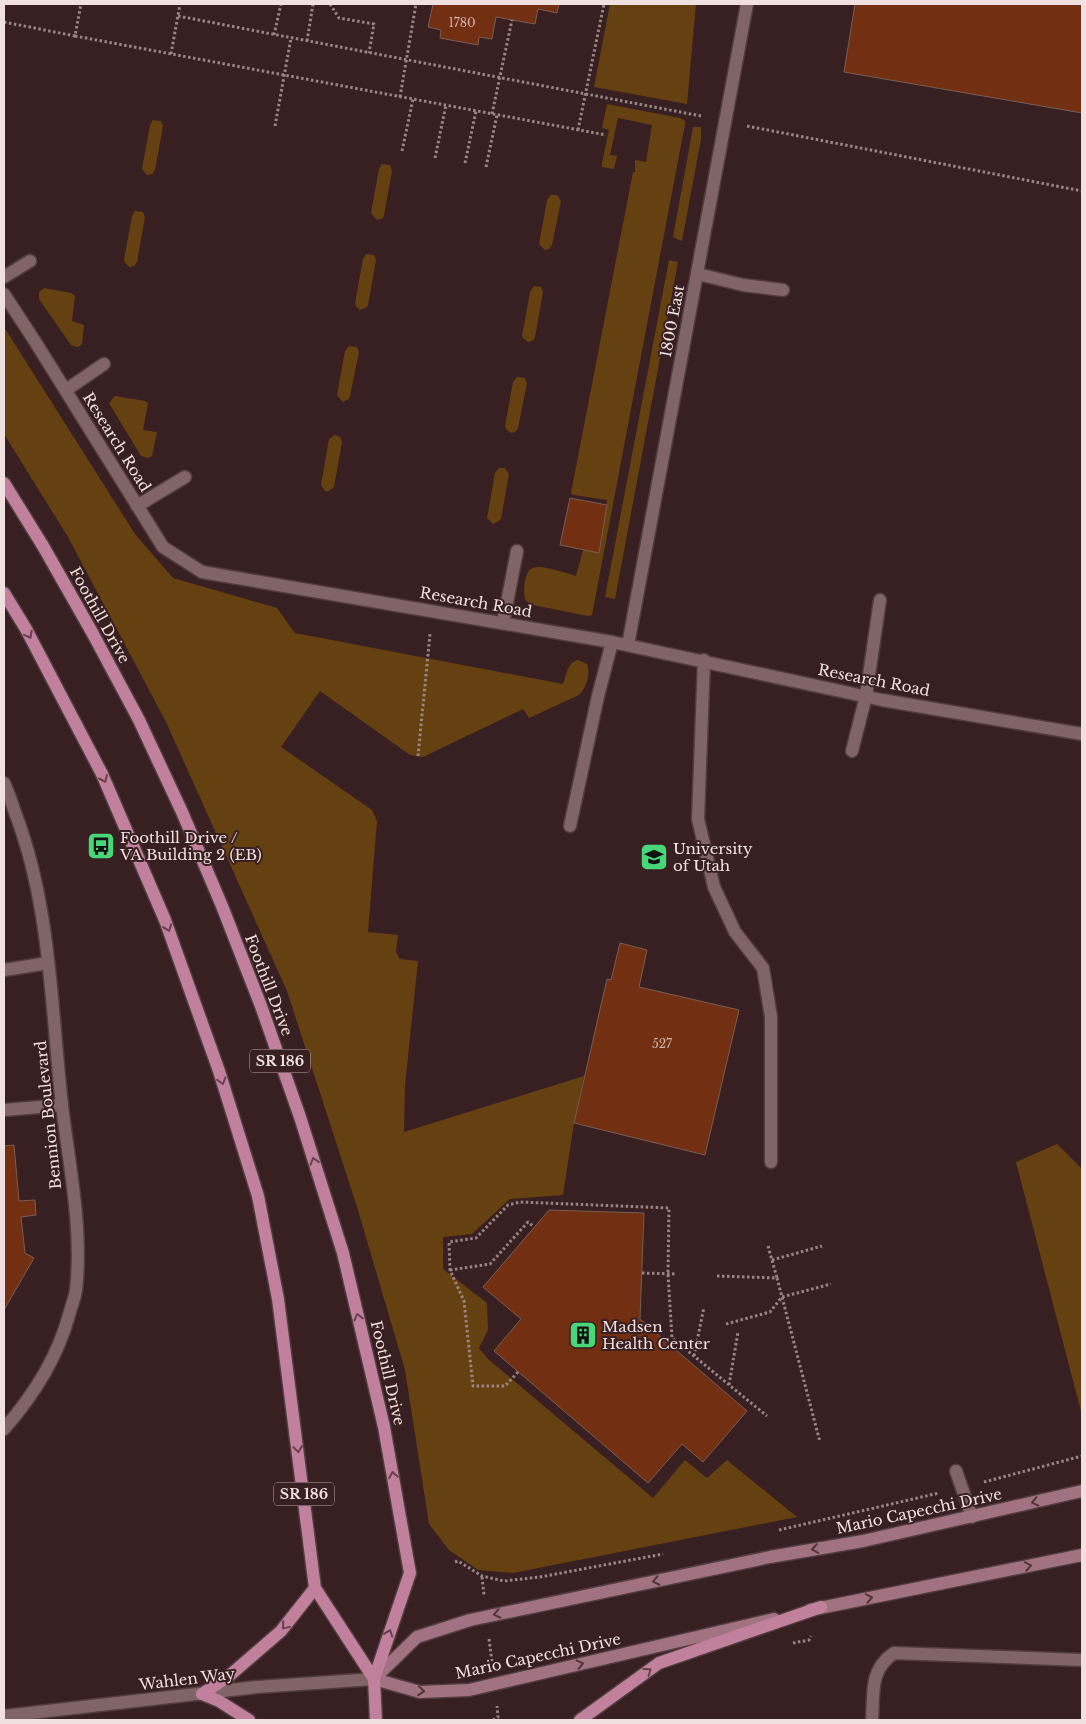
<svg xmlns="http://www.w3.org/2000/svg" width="1086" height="1724" viewBox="0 0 1086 1724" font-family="'Libre Baskerville',serif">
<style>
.green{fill:#654112}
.building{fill:#722f12;stroke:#785e53}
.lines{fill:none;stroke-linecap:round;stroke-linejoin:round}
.service-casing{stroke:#513c3e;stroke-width:15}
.minor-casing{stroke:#513c3e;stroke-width:15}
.secondary-casing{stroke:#513c3e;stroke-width:15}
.primary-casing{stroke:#513c3e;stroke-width:15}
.path{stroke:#9a8586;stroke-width:3;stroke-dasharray:2.5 2.5;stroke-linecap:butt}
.service{stroke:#816465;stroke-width:12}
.minor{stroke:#816465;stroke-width:12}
.secondary{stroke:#a17281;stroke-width:12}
.primary{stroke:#c1809c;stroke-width:12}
.oneway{stroke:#68414c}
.oneway2{stroke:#523439}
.labels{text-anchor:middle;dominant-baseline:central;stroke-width:4;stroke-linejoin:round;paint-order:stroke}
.number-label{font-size:12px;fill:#d1b4ac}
.shield{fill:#381f21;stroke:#baa6a7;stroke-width:1}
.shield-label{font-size:14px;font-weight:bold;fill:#f1e0e0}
.street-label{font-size:15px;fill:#f1e0e0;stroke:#381f21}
.poi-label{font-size:15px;fill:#f1e0e0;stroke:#381f21;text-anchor:start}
</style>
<rect width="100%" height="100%" fill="#381f21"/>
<!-- green -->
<g class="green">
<polygon points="610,4 696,4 687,104 594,87"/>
<path d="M607 104 680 118 685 121V124L592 615 588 616 533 605 526 601C523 593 524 585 526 577 528 573 528 569 533 568 541 564 567 574 576 576L583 550 599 552 607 500 574 495 571 493 633 172H635V160L646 162 652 125 618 118 610 155 617 156 614 169 602 167V163L609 130 602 128Z"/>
<polygon points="153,120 161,121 163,126 155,170 152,174 147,175 142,169 150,125"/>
<polygon points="693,127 701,127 701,139 682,241 673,237"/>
<polygon points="382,164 390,165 392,171 384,215 383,218 377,220 371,213 379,169"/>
<polygon points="551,195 557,195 561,201 552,245 549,249 545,250 539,244 547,200"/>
<polygon points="135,211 143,212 145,217 137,262 134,266 129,267 125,263 124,260 132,216"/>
<polygon points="366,254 374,255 376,260 368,305 367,307 360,310 356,306 355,303 363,259"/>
<polygon points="669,260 678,262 615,599 605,597"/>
<polygon points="534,286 541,287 543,292 535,337 534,340 528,342 523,338 522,336 530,292"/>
<polygon points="44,288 71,293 75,296 72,321 84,325 82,344 78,347 71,345 39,299 39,292"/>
<path d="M4 327 135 534 173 578 277 608 295 633 563 684C567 675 567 662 578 660L587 664C591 674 586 688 579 695L529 718 523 709 423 757 410 755 320 691 281 747 372 810 377 821 368 932 398 935 396 952 400 959 418 961 405 1085 404 1132 584 1076 574 1123 563 1195 510 1199 472 1234 443 1237V1269L487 1303 488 1330 479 1348 488 1359 653 1498 685 1460 707 1478 727 1460 797 1517 513 1573 478 1570 449 1550 429 1524 405 1370 358 1210 287 991 166 722 68 537 4 434Z"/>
<polygon points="349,346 357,347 359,352 350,396 349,399 343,402 337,395 345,351"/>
<polygon points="517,377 525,378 527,383 518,428 515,432 511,433 506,429 505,426 513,382"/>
<polygon points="115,396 145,401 148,403 143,430 157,432 152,456 148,458 141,456 109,403"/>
<polygon points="335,435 340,437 342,442 334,487 332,489 326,492 321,485 329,439"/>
<polygon points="499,468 505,468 509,474 501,519 499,521 493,524 487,518 495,473"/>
<polygon points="1057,1144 1082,1169 1082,1415 1016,1162"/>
</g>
<!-- building -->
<g class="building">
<polygon points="429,4 559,4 557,13 538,9 535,24 496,17 492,39 479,37 478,45 440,38 441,30 428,27 433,4"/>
<polygon points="855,4 1082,4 1082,113 844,72"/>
<polygon points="570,498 607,505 599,553 560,545"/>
<polygon points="620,943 647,950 639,987 739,1010 705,1155 574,1123 607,979 611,980"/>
<polygon points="14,1145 19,1201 35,1200 36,1215 21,1217 25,1253 34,1258 4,1310 4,1146"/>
<polygon points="549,1210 644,1213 640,1319 747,1411 703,1462 682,1444 648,1483 494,1351 521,1319 483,1287"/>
</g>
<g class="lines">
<!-- service casing -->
<g class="service-casing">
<g id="service">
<polyline points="698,274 743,285 783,290"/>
<polyline points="4,277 30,261"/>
<polyline points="66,390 104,364"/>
<polyline points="137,506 185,477"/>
<polyline points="503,623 517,551"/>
<polyline points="704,660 698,819 714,887 735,932 763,968 771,1017 771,1162"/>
<polyline points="852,751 866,696 880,600"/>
<polyline points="570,826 598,696 612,642"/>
<polyline points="4,970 48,963"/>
<polyline points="4,1110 62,1105"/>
<polyline points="956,1471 972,1517"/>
<path d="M872 1720C874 1693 869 1670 894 1653L1082 1660"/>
</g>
</g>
<!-- minor casing -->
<g class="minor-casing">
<g id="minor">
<polyline points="4,294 36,343 163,547 202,572 612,642 882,700 1082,734"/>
<polyline points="628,645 747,4"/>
<path d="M4 783C9 793 12 804 16 815 51 908 51 1008 62 1105 69 1166 83 1228 76 1290 75 1298 71 1307 69 1315 57 1359 34 1395 4 1429"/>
<polyline points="4,1716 257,1687 374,1679"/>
</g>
</g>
<!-- secondary casing -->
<g class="secondary-casing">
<g id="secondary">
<polyline points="810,1610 1082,1555"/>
<polyline points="374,1679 417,1637 470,1620 770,1557 863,1541 1082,1491"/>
<polyline points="374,1679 420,1692 469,1690 774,1619"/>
</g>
</g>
<!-- primary casing -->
<g class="primary-casing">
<g id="primary">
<polyline points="4,483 43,546 93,634 139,720 182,812 222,906 261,1006 300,1117 343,1253 384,1427 410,1573 374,1679 376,1720"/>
<polyline points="4,593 26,629 102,774 165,920 219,1071 258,1196 278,1299 315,1588 374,1679"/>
<polyline points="202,1694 229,1676 281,1631 315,1588"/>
<polyline points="202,1694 219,1701 249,1720"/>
<polyline points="580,1720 659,1663 821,1607"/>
</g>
</g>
<!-- path -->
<g class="path">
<polyline points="330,4 339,18 374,24 369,53"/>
<polyline points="178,16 701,116"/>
<polyline points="4,22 75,36 81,4"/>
<polyline points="274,35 281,4"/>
<polyline points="75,36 606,135"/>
<polyline points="307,41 313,4"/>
<polyline points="171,54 180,4"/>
<polyline points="400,97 416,4"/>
<polyline points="492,114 512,20"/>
<polyline points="275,126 291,38"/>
<polyline points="747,126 1082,191"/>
<polyline points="578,130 604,4"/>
<polyline points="402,151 413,99"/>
<polyline points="435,158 446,105"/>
<polyline points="465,163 476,111"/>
<polyline points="486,167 497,115"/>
<polyline points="418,756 430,634"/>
<polyline points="768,1246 777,1278"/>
<polyline points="772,1260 822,1246"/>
<polyline points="450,1270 490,1264 528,1222 534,1227"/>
<polyline points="642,1273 677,1274"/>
<polyline points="717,1276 777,1278 820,1442"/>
<polyline points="726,1324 770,1312 782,1297 831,1284"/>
<polyline points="694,1356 704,1307"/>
<polyline points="518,1372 505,1386 473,1386 464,1301 450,1270 449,1242 476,1238 508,1205 520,1202 669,1208 668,1274 672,1338 767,1416"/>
<polyline points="729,1385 738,1332"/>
<polyline points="984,1482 1082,1456"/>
<polyline points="779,1530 939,1493"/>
<polyline points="455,1562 458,1561 482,1576 504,1581 540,1577 663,1554"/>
<polyline points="482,1577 484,1595"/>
<polyline points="489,1639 492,1662"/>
<polyline points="793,1643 809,1640 811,1636"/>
<polyline points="493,1720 498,1717 497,1706"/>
</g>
<!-- service -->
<use href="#service" class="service"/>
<!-- minor -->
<use href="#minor" class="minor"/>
<!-- secondary -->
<use href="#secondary" class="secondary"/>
<!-- primary -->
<use href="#primary" class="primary"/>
</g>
<!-- one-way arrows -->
<defs><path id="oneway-chevron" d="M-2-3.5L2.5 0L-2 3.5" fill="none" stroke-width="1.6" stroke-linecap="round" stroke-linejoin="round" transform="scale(1.25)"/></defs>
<g class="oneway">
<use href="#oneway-chevron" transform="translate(29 635) rotate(62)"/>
<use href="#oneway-chevron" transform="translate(104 779) rotate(66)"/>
<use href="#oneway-chevron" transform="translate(168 928) rotate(70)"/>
<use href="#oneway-chevron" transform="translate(222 1081) rotate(73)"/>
<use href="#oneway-chevron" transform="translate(314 1161) rotate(-107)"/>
<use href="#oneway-chevron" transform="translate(358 1317) rotate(-104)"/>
<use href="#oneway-chevron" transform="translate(298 1449) rotate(83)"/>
<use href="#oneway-chevron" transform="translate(393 1475) rotate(-100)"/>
<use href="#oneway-chevron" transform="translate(285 1626) rotate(130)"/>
<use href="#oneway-chevron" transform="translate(389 1633) rotate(-71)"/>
<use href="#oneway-chevron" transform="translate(648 1671) rotate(-36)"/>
</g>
<g class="oneway2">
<use href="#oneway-chevron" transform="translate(1035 1502) rotate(167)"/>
<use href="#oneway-chevron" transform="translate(815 1549) rotate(171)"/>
<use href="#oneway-chevron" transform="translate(1028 1566) rotate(-11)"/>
<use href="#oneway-chevron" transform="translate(656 1581) rotate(168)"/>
<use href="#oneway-chevron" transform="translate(869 1598) rotate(-11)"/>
<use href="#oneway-chevron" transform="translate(497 1614) rotate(168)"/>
<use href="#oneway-chevron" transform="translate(580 1664) rotate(-13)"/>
<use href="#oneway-chevron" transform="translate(421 1691) rotate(6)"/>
</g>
<!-- icons -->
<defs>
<g id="bus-square" transform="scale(1.4375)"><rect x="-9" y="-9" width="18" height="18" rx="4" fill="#47d779" stroke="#381f21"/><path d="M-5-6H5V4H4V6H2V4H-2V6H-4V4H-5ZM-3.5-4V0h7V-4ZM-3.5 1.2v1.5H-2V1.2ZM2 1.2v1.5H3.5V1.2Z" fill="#111"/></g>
<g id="university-square" transform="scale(1.4375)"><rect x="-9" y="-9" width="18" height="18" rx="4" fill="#47d779" stroke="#381f21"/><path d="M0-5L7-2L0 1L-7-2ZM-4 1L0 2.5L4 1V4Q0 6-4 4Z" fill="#111"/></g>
<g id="building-square" transform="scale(1.4375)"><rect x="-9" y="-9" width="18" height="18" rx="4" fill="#47d779" stroke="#381f21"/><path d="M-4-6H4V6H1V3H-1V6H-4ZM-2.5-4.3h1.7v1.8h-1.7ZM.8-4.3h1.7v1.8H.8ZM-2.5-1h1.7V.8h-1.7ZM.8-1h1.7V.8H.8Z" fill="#111"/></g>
</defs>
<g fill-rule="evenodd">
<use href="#bus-square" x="101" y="846"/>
<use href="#university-square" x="654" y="857"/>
<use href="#building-square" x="583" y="1335"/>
</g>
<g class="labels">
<!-- number labels -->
<g class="number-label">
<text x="462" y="22">1780</text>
<text x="662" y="1043">527</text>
</g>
<!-- shield labels -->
<g class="shield">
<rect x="250" y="1049.5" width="60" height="23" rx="4"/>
<rect x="274" y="1482.5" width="60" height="23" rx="4"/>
</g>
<g class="shield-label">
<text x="280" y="1061">SR 186</text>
<text x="304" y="1494">SR 186</text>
</g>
<!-- street labels -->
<g class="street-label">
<text transform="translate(672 321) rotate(-79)">1800 East</text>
<text transform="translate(117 442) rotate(58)">Research Road</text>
<text transform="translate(476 602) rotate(10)">Research Road</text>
<text transform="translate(100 615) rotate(61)">Foothill Drive</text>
<text transform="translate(874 680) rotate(11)">Research Road</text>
<text transform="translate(269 985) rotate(69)">Foothill Drive</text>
<text transform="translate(48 1115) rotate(-96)">Bennion Boulevard</text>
<text transform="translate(388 1373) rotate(77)">Foothill Drive</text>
<text transform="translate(919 1511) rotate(-12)">Mario Capecchi Drive</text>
<text transform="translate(538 1656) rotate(-12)">Mario Capecchi Drive</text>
<text transform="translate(187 1679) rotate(-7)">Wahlen Way</text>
</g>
<!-- poi labels -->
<g class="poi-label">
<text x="120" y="837">Foothill Drive /<tspan x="120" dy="17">VA Building 2 (EB)</tspan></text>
<text x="673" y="848">University<tspan x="673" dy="17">of Utah</tspan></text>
<text x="602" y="1326">Madsen<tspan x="602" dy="17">Health Center</tspan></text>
</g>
</g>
<!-- border -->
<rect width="1086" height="1724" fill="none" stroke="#f1e0e0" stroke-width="10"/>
</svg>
